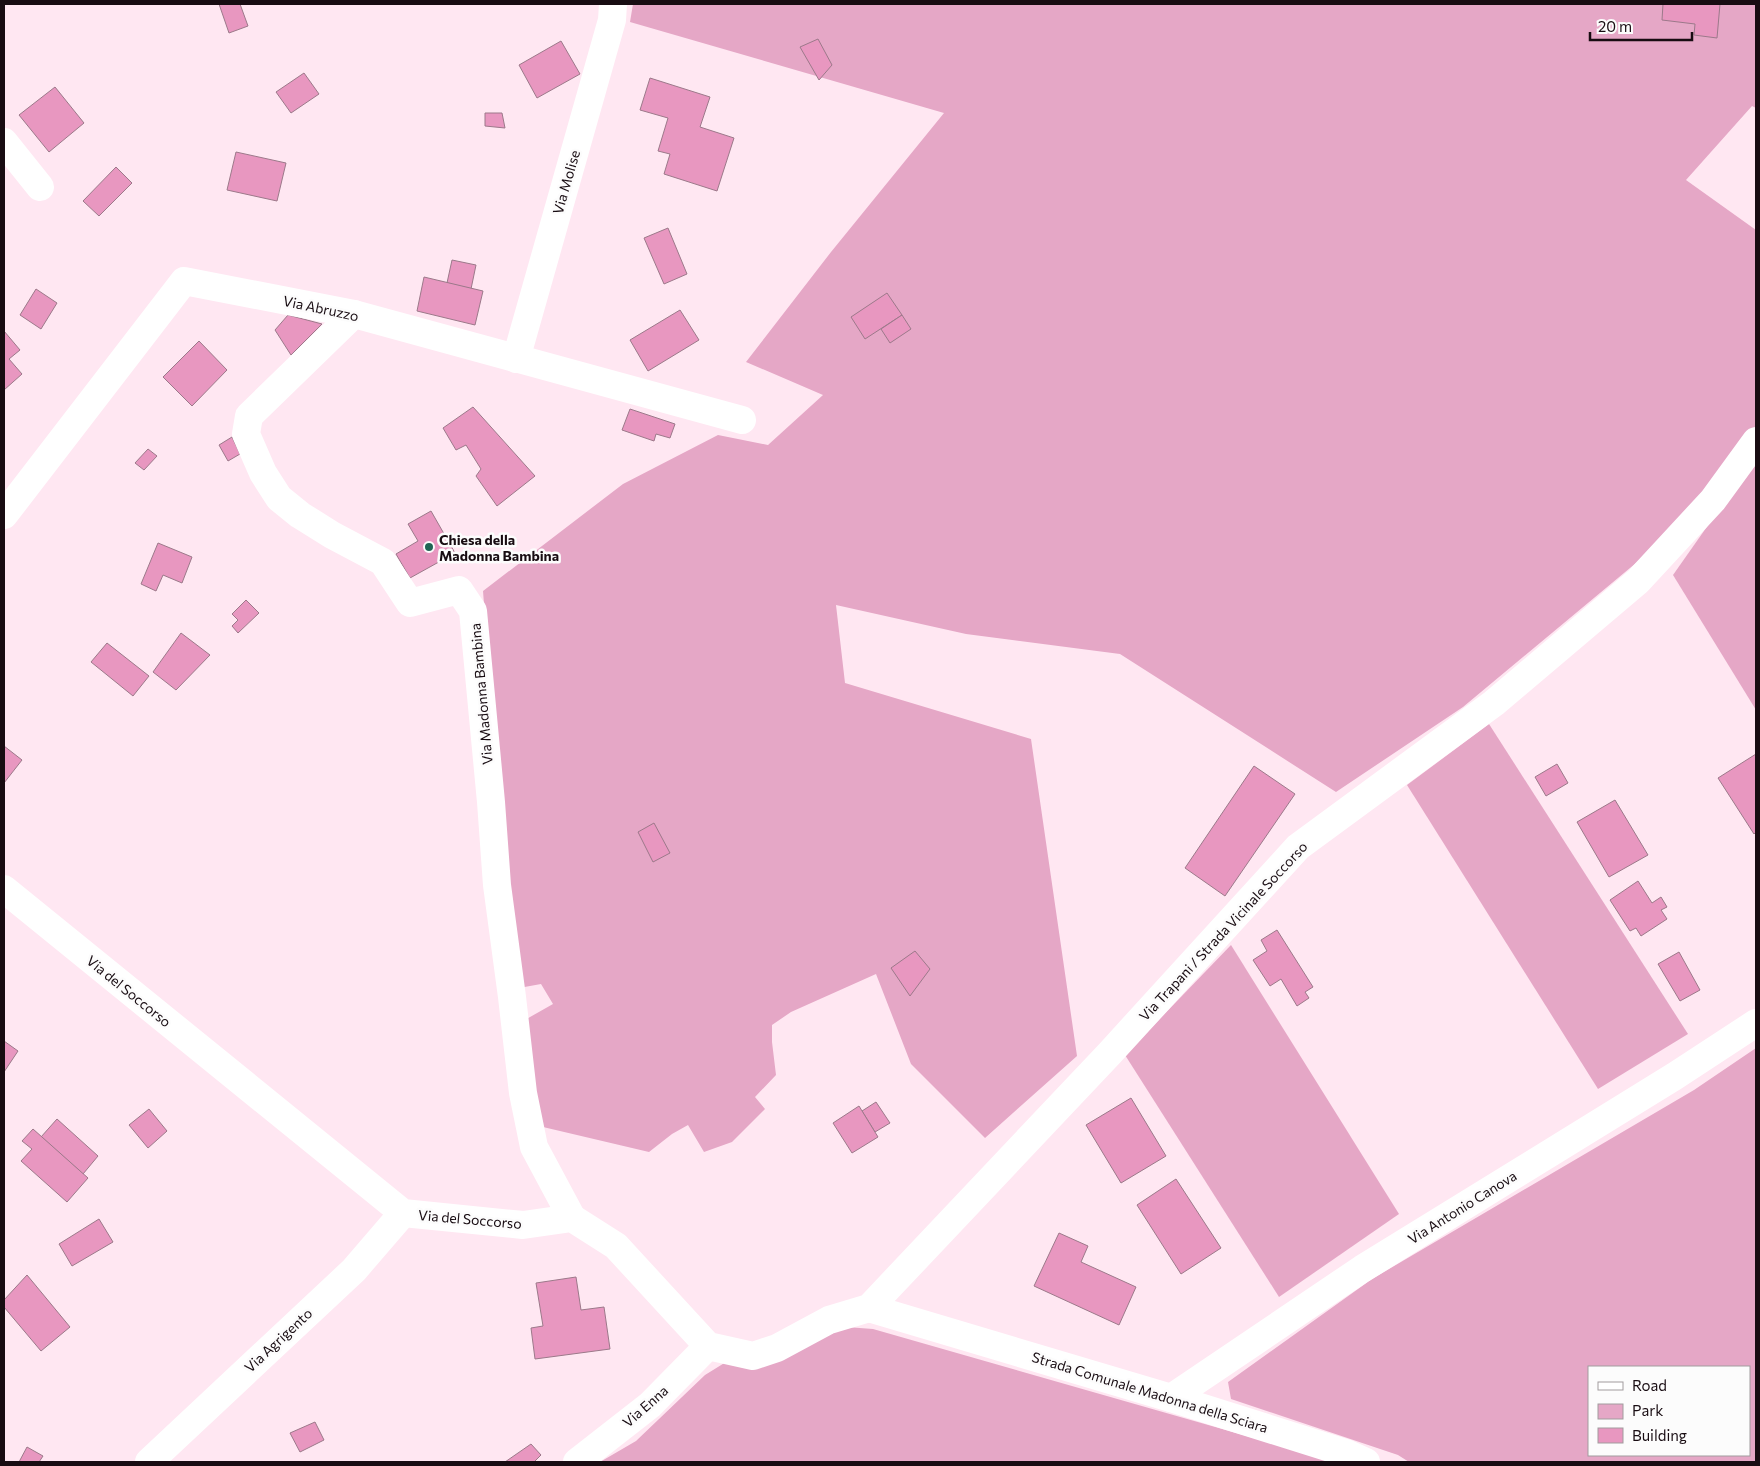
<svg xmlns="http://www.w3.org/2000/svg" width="1760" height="1466" viewBox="0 0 1760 1466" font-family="Commissioner,sans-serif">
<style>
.green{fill:#e5a7c6;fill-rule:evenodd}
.building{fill:#e897c0;stroke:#9c798a}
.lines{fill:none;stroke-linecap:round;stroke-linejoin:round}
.street{stroke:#fff;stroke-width:28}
.poi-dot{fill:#206454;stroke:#fcfcfc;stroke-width:2}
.labels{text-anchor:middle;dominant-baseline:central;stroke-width:5;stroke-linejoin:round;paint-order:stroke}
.street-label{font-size:14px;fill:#180c12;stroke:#fcfcfc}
.poi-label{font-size:14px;font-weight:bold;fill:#180c12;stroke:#fcfcfc;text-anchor:start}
</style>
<rect width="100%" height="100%" fill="#ffe7f2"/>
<!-- green -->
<g class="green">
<polygon points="633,4 1756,4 1756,108 1752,106 1686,180 1756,230 1756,426 1701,499 1654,548 1463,707 1336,792 1120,654 966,634 836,605 845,683 1031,739 1077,1056 985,1138 911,1064 876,974 791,1012 772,1025 772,1042 776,1075 755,1097 765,1109 732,1142 704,1152 688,1125 672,1134 649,1152 543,1127 523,1021 553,1004 541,984 519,988 506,889 483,591 623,484 718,435 768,445 823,395 746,362 831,252 944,113 630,22"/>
<polygon points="1756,457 1756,710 1673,575"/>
<polygon points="1489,724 1688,1034 1598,1089 1407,785"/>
<polygon points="1231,945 1399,1214 1279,1297 1125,1055"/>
<path d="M1756 1048V1462H1409L1398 1455 1231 1399 1228 1382 1372 1279 1694 1090ZM1589 1367H1749V1455H1589Z"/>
<polygon points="846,1327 873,1329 1337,1462 600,1462 636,1441 705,1375 726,1362 820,1339"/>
</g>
<!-- building -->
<g class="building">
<polygon points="219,4 240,4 248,26 229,33"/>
<polygon points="1663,4 1720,4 1717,38 1694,35 1695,24 1662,20"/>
<polygon points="818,39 832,65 819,80 800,47"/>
<polygon points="561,41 580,74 537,98 519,65"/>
<polygon points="304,73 319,94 291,113 276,92"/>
<polygon points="650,78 710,97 700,127 734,138 717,191 664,174 670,154 658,151 668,118 640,110"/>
<polygon points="55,87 84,123 49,152 19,115"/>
<polygon points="485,113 502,113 505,128 485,126"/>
<polygon points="236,152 286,163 277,201 227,190"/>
<polygon points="116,167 132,183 99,216 83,201"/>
<polygon points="668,228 687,274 664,284 644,238"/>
<polygon points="452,260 476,265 471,289 447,283"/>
<polygon points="424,277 483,291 475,325 417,311"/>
<polygon points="36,289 57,303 41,329 20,315"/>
<polygon points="887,293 902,315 865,339 851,317"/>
<polygon points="680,310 699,340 648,371 630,340"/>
<polygon points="288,315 322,324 291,355 275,330"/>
<polygon points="902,315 911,329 890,343 881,329"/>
<polygon points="4,331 20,350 9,359 22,374 4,390"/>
<polygon points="199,341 227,370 192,406 163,377"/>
<polygon points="473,407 535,476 497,506 476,476 481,469 466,445 456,450 443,428"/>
<polygon points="630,409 675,424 670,438 656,434 654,441 622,430"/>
<polygon points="232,437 240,454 228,461 219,445"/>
<polygon points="148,449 157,456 144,470 135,463"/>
<polygon points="431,511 455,553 410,578 396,554 418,541 408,524"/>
<polygon points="158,543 192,557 182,583 163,575 156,591 141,584"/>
<polygon points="246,600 259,613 238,633 232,626 238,620 232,614"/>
<polygon points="181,633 210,655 176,690 153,672"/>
<polygon points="107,643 149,676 133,696 91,662"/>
<polygon points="4,746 22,760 4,783"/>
<polygon points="1756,754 1756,832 1754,834 1718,778"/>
<polygon points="1557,764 1568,783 1546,796 1535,777"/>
<polygon points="1254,766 1295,794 1225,896 1185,868"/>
<polygon points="1615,800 1648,855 1609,877 1577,822"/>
<polygon points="654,823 670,853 653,862 638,832"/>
<polygon points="1638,881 1652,903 1661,897 1667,907 1661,910 1667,919 1641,936 1636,928 1630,931 1610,900"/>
<polygon points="1277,930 1313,987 1305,992 1309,998 1297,1006 1281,979 1270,986 1253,960 1267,951 1261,940"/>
<polygon points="915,951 930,969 910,996 891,968"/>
<polygon points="1679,952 1700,990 1680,1001 1658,964"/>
<polygon points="4,1041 18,1051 4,1072"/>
<polygon points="1131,1098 1166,1156 1121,1183 1086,1125"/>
<polygon points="876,1102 890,1123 875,1132 862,1111"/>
<polygon points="859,1106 878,1137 852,1153 833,1123"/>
<polygon points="149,1109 167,1131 148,1148 129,1125"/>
<polygon points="57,1119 98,1156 83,1174 41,1137"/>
<polygon points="33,1129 88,1178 67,1202 21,1161 32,1149 22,1141"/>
<polygon points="1176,1179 1221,1248 1181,1274 1137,1205"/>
<polygon points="99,1219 113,1242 72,1266 59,1244"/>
<polygon points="1059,1233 1088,1246 1081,1262 1136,1287 1119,1325 1034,1286"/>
<polygon points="27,1275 70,1327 41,1351 4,1307 4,1300"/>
<polygon points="576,1277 581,1310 604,1307 610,1349 535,1359 531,1328 543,1326 536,1283"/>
<polygon points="315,1422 324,1440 300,1452 290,1433"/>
<polygon points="531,1444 541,1455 534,1462 505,1462"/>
<polygon points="27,1447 43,1456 39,1462 19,1462"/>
</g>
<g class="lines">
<!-- street -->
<g class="street">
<polyline points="4,142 40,187"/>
<polyline points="354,314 249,416 246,434 263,473 279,498 300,515 332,535 383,562 410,603 459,590 473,611 491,802 497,885 512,997 523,1093 534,1147 572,1218"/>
<polyline points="516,359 612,20 613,4"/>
<polyline points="4,515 184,281 354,314 742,420"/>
<polyline points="4,889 403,1213 523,1225 572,1218 616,1246 708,1346 753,1356 777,1348 829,1320 869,1308 1110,1053 1298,847 1494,703 1638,581 1713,500 1756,441"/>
<polyline points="869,1308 1171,1398 1346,1453 1366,1462"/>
<polyline points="1171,1398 1362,1269 1675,1076 1756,1023"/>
<polyline points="149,1462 354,1270 403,1213"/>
<polyline points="577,1462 650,1405 708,1346"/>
</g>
</g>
<!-- markers -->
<circle class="poi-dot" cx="429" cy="547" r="5"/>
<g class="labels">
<!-- street labels -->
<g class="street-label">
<text transform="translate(566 182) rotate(-74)">Via Molise</text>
<text transform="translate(321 308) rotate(12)">Via Abruzzo</text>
<text transform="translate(481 694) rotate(-95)">Via Madonna Bambina</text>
<text transform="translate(1223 931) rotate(-47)">Via Trapani / Strada Vicinale Soccorso</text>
<text transform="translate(129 991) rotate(39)">Via del Soccorso</text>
<text transform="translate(1462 1207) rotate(-32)">Via Antonio Canova</text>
<text transform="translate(470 1219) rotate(5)">Via del Soccorso</text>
<text transform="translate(278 1340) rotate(-43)">Via Agrigento</text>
<text transform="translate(1150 1392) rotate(17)">Strada Comunale Madonna della Sciara</text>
<text transform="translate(645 1406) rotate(-41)">Via Enna</text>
</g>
<!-- poi labels -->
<g class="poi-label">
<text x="439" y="539">Chiesa della<tspan x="439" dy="16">Madonna Bambina</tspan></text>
</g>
</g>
<!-- border -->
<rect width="1760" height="1466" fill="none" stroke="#180c12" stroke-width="10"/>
<!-- legend -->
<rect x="1588" y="1366" width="162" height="90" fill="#fcfcfc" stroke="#a19c9e"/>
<rect x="1598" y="1382" width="25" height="8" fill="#ffffff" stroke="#a19c9e"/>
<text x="1632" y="1391" font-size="15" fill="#180c12">Road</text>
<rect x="1598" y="1404" width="25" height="15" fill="#e5a7c6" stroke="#a19c9e"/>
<text x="1632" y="1416" font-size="15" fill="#180c12">Park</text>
<rect x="1598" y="1428" width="25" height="15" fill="#e897c0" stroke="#a19c9e"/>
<text x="1632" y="1441" font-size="15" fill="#180c12">Building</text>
<!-- scale -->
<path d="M1590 32v8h102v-8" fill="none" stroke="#180c12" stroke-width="2.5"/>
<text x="1598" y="32" font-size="15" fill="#180c12" stroke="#fcfcfc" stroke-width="4" paint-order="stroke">20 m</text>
</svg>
